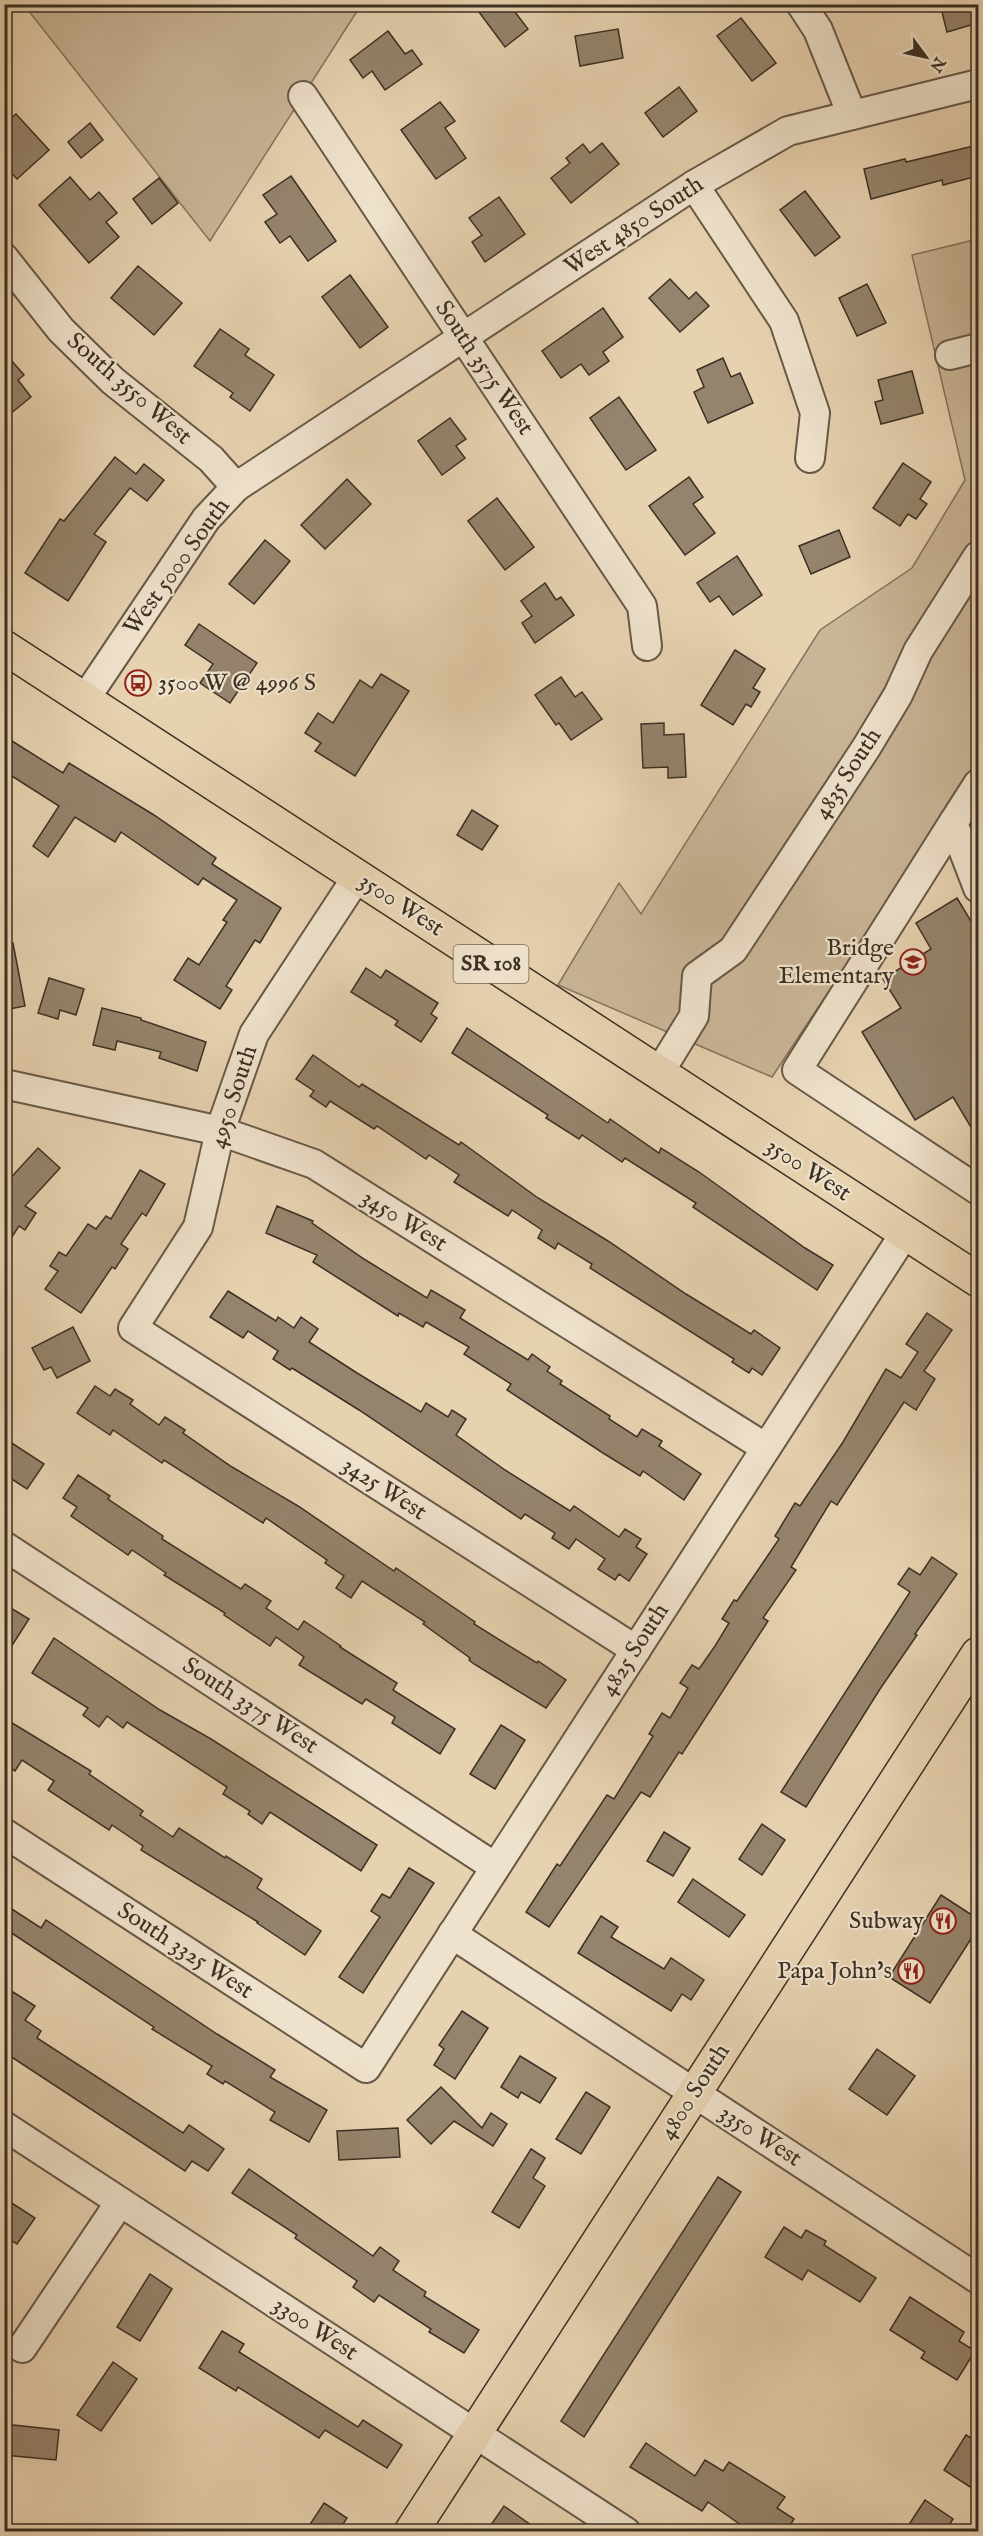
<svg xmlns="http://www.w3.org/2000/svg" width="983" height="2536" viewBox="0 0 983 2536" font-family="'IM FELL English',serif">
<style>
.green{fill:#cab698;stroke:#83735e;stroke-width:1.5}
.building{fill:#95846d;stroke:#3c3024;stroke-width:1.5}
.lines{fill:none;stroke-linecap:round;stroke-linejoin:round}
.minor-casing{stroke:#675847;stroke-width:32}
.major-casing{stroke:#3c3024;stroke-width:36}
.minor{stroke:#efe2cc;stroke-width:28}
.major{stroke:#e7d2b0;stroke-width:33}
.labels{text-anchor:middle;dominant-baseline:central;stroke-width:4.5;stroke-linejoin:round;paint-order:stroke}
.shield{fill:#efe2cc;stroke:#726556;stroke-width:1.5}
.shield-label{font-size:22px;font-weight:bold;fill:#3c3024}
.street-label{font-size:24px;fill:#3c3024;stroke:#efe2cc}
.poi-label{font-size:24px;fill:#3c3024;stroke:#efe2cc;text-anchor:end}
</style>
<rect width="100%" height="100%" fill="#e7d2b0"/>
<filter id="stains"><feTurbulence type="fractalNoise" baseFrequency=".00333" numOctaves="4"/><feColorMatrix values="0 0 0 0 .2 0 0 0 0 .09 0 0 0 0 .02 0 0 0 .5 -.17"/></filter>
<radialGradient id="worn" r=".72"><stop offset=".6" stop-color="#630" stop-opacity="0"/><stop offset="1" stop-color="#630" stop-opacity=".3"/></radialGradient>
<!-- green -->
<g class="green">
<polygon points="24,5 361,5 210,241"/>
<polygon points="978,239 978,766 772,1077 558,985 619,883 641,914 820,630 912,568 965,480 912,255"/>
</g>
<!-- building -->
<g class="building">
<polygon points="473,4 509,4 528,29 505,47"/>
<polygon points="940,4 978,4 978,23 947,32"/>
<polygon points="741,18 776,63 752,81 717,36"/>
<polygon points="618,29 623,58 580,66 575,36"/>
<polygon points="388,31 405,54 412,50 422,64 385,90 372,71 363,78 350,60"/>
<polygon points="679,87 697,111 663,137 645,113"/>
<polygon points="440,102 455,121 445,128 466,158 436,179 401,130"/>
<polygon points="16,114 49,150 17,179 4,165 4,157 12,150 4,141 4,124"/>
<polygon points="90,123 103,140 81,158 68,142"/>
<polygon points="602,143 619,164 571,203 551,178 570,163 566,158 583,144 590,153"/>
<polygon points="978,145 978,176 943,185 942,180 871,199 864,169 905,159 906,162"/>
<polygon points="291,176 336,241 308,261 290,236 280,243 265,222 277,214 263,195"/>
<polygon points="70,177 90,200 99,192 117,213 106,222 119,237 89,263 39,205"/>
<polygon points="159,178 178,203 152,224 133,199"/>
<polygon points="805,191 840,237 815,256 780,210"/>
<polygon points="499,197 525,234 485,262 472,242 482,235 469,218"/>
<polygon points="138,266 182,303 154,335 111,298"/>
<polygon points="350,275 388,327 360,348 322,297"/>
<polygon points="670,279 689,299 696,292 709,306 680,332 649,298"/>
<polygon points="867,284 886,323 857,336 839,298"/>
<polygon points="603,308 623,337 603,352 609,361 589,375 581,364 561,378 542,351"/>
<polygon points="220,329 249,349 245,355 274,375 250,411 230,397 233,393 194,366"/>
<polygon points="4,352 24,375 18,380 31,397 4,419"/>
<polygon points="723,358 731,377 740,373 753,403 708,423 694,392 704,387 697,370"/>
<polygon points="912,371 923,413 881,424 875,402 883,400 878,380"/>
<polygon points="619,397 656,450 626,470 590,418"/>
<polygon points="450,418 466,439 456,446 465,458 442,475 418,441"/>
<polygon points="115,457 136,474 144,464 164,480 147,501 130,488 94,534 106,542 68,601 25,573 60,519 64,521"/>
<polygon points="903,463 931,482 920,499 927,504 916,519 908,514 900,526 873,508"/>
<polygon points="689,477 703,497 693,504 715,533 685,555 649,506"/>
<polygon points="347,479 371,504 325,549 301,525"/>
<polygon points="497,498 534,547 505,570 468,521"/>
<polygon points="839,530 850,557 811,574 799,546"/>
<polygon points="265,540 290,561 254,604 229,584"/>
<polygon points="737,556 762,595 733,615 719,596 710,602 697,583"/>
<polygon points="545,583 556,600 561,597 574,615 535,643 522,623 532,616 521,601"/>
<polygon points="199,624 257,663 230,703 200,683 213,664 185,645"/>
<polygon points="735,650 765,669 753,688 760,692 751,707 746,704 733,725 701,705"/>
<polygon points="381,674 409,691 355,776 315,751 321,743 305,733 318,713 333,723 360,680 372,688"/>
<polygon points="561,677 575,697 582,692 602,719 571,740 559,723 556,725 535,695"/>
<polygon points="664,723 664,735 684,734 686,777 668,778 668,767 643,768 641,724"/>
<polygon points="4,736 63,773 69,763 154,815 216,858 212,864 281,908 260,943 255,940 226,986 232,990 220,1009 174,980 188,958 199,965 227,922 223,920 237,900 203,878 198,885 121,832 115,842 75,817 48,857 33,846 59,806 4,771"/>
<polygon points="472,810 498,826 482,850 457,835"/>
<polygon points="957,898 978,933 978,1139 953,1097 915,1120 862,1032 901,1008 883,979 931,949 916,923"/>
<polygon points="4,943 13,943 25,1006 4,1010"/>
<polygon points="366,968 381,978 386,970 438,1003 431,1014 437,1018 421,1042 395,1025 398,1021 351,992"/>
<polygon points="49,978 84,989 76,1015 60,1010 58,1019 38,1013"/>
<polygon points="102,1008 141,1018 141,1020 206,1042 197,1071 159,1058 161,1052 117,1041 115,1050 93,1045"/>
<polygon points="467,1028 608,1123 610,1119 659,1153 661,1148 699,1172 805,1248 833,1265 817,1290 693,1207 696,1203 625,1158 622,1162 582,1135 579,1139 546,1118 548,1115 452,1053"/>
<polygon points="313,1055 359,1087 362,1084 459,1145 461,1142 538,1198 608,1241 686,1294 751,1334 754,1330 780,1348 762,1375 752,1368 749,1373 732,1362 734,1359 590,1268 592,1264 558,1243 555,1249 538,1238 542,1230 512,1210 508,1216 454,1182 459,1175 429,1155 426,1159 377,1126 374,1129 330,1101 326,1107 310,1096 314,1091 296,1079"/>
<polygon points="38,1148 60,1168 25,1206 36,1213 25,1230 19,1226 4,1249 4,1185"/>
<polygon points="140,1170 165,1184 146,1216 142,1213 121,1244 128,1249 115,1269 112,1267 81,1313 45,1289 58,1271 50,1266 59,1252 66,1256 88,1224 96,1229 106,1216 111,1219"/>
<polygon points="277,1206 313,1221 312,1223 364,1259 427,1298 431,1290 465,1310 460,1318 528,1360 532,1354 550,1367 547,1371 562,1381 560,1384 610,1416 609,1419 637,1437 642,1429 662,1441 659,1446 701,1474 684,1500 643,1471 640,1476 603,1453 507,1390 511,1384 464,1354 469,1347 426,1322 423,1327 399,1313 398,1316 313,1262 317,1255 266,1233"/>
<polygon points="228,1291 276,1321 278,1317 294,1328 301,1317 318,1329 309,1342 357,1373 421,1412 426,1403 448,1417 452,1410 466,1419 456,1435 505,1470 570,1511 574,1506 619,1537 625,1529 641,1539 636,1547 647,1554 629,1581 619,1574 615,1580 598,1569 605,1559 576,1539 569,1549 552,1538 555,1533 525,1514 521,1519 359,1410 292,1368 290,1370 273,1359 278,1351 248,1331 243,1338 210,1317"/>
<polygon points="927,1313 952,1330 924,1371 935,1379 916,1410 904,1402 837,1505 831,1501 791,1567 796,1570 763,1618 768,1621 682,1754 679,1752 650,1797 641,1792 549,1927 526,1912 557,1864 560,1866 607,1795 614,1799 653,1736 649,1734 662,1713 670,1718 688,1688 680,1683 692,1665 699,1669 715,1646 729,1623 722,1619 734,1600 737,1601 779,1539 775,1536 795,1503 800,1506 843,1442 886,1369 901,1378 918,1352 906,1344"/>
<polygon points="73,1327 90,1361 57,1378 51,1367 44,1370 32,1348"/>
<polygon points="95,1386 110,1396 115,1389 133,1400 130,1404 159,1425 165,1417 185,1430 183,1433 232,1467 298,1506 394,1571 396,1568 475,1622 474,1624 537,1663 538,1661 566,1680 546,1708 474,1664 469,1660 470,1658 423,1624 425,1622 362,1581 351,1598 336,1588 344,1576 325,1563 327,1560 266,1518 263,1523 164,1460 162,1463 113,1430 110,1435 77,1413"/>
<polygon points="4,1438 44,1464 27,1489 4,1474"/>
<polygon points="78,1475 110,1496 108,1499 163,1536 162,1539 241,1589 245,1584 271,1601 266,1608 298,1630 304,1621 341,1646 340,1647 397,1683 393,1690 455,1729 440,1754 392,1723 395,1717 366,1699 362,1704 299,1665 304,1657 276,1637 270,1646 224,1615 225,1613 164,1575 166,1573 132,1550 128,1555 71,1516 77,1507 63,1498"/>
<polygon points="932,1557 957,1574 915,1634 917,1635 880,1689 806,1807 781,1792 910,1592 898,1584 909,1568 920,1575"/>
<polygon points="4,1604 29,1619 4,1658"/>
<polygon points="54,1638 160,1710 211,1739 377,1845 361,1871 270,1812 262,1824 248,1814 250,1811 223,1794 227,1787 127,1722 123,1728 107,1716 99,1727 83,1715 88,1708 32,1673"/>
<polygon points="4,1718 91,1771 89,1774 143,1811 140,1815 173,1837 179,1828 225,1858 226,1856 262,1879 257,1888 321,1931 305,1955 257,1923 258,1922 141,1850 143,1846 112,1825 109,1830 48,1790 54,1781 22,1760 15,1771 4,1764"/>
<polygon points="501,1725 525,1740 495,1789 470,1774"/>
<polygon points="762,1824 785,1840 762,1875 739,1859"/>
<polygon points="664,1832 690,1848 673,1876 647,1861"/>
<polygon points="409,1868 434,1883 363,1993 339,1977 380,1917 371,1911 382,1894 390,1898"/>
<polygon points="693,1879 745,1915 729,1937 678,1902"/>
<polygon points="941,1895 978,1919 978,1928 930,2003 889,1977"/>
<polygon points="4,1904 41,1928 46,1920 217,2034 275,2070 270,2077 327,2110 309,2142 270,2120 275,2112 225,2081 223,2084 207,2074 212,2066 152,2029 154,2027 4,1928"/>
<polygon points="601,1916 618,1927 611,1937 664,1969 671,1958 704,1980 691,2000 682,1994 671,2011 578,1953"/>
<polygon points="13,1992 35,2006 25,2020 41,2031 37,2038 183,2133 189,2125 224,2149 208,2171 192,2161 185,2171 4,2052 4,2005"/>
<polygon points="462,2011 488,2028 455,2079 434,2065 444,2049 439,2045"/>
<polygon points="877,2049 915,2076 887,2115 849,2089"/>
<polygon points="520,2056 556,2078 540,2103 521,2092 518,2098 501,2087"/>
<polygon points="441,2087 482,2128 491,2113 507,2124 493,2146 454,2121 431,2144 407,2120"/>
<polygon points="586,2092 610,2107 581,2154 556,2139"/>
<polygon points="398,2128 400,2157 339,2160 337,2131"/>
<polygon points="531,2149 545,2158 533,2178 545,2186 519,2228 492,2212"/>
<polygon points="249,2169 373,2256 380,2247 399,2261 393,2270 426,2292 424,2296 479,2330 464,2353 429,2332 431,2329 379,2295 374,2302 353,2287 357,2281 295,2238 297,2235 232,2193"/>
<polygon points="718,2177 741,2192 584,2437 561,2421"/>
<polygon points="4,2198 35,2218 17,2244 4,2236"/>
<polygon points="784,2227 801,2238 806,2230 826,2241 824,2245 876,2278 860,2302 808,2270 802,2280 765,2257"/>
<polygon points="150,2274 172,2289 140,2341 117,2327"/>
<polygon points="910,2297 964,2332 959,2341 975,2351 957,2380 921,2358 925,2352 890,2330"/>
<polygon points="222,2331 244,2344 239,2352 358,2427 363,2420 402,2445 387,2468 325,2430 319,2438 238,2387 236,2391 199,2368"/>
<polygon points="113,2362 137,2379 101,2431 77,2415"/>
<polygon points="4,2424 59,2430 56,2460 4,2455"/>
<polygon points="966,2435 978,2442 978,2492 944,2470"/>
<polygon points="646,2443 695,2476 705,2460 723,2471 729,2462 785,2497 777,2508 794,2519 786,2532 751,2532 708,2502 702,2511 630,2467"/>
<polygon points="925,2500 953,2519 945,2532 904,2532"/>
<polygon points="324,2503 347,2518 338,2532 305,2532"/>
<polygon points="504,2506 541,2532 486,2532"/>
</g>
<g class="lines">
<!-- minor casing -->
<g class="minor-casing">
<g id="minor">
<polyline points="801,4 818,30 852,115"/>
<polyline points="303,96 642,606 647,646"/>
<polyline points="694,185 784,321 815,413 810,458"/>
<polyline points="4,258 61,330 113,381 211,459 236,487"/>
<polyline points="950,355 978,348"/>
<polyline points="85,699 206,519 236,487 694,185 788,131 978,84"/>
<polyline points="978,784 953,823 978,888"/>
<polyline points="953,823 797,1070 978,1190"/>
<polyline points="357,877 254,1034 220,1131 198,1227 133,1328 636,1650"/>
<polyline points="659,1073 694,1016 697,976 733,950 866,748 898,695 918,651 978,556"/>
<polyline points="4,1084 220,1131 314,1164 766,1448"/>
<polyline points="4,1546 495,1867"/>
<polyline points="4,1833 366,2068 905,1233"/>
<polyline points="452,1934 978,2279"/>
<polyline points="4,2126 626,2532"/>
<polyline points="22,2348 120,2202"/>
</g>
</g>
<!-- major casing -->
<g class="major-casing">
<g id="major">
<polyline points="4,647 978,1280"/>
<polyline points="411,2532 978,1654"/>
</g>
</g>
<!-- minor -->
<use href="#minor" class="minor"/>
<!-- major -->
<use href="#major" class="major"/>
</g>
<!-- icons -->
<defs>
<g id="bus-ring" transform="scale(1.35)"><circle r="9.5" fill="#efe2cc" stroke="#8f2418" stroke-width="1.5"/><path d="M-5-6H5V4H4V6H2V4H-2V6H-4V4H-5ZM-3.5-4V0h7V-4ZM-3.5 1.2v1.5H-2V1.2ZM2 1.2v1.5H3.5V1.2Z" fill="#8f2418"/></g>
<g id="school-ring" transform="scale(1.35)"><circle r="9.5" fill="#efe2cc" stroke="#8f2418" stroke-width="1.5"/><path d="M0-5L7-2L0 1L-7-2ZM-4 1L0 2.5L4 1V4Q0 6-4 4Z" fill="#8f2418"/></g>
<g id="restaurant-ring" transform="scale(1.35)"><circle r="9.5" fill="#efe2cc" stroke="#8f2418" stroke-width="1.5"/><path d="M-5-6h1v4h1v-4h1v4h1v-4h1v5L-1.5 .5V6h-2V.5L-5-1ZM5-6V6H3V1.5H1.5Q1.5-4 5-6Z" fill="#8f2418"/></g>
</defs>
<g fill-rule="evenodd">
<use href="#bus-ring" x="138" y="683"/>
<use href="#school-ring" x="913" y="962"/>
<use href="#restaurant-ring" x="943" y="1921"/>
<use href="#restaurant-ring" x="911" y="1971"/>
</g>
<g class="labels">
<!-- shield labels -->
<rect class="shield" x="453.5" y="945" width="75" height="38" rx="4.5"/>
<g class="shield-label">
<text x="491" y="964">SR 108</text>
</g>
<!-- street labels -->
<g class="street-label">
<text transform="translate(634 226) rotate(-33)">West 4850 South</text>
<text transform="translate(484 368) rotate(56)">South 3575 West</text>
<text transform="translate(129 389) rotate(41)">South 3550 West</text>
<text transform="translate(177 567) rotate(-54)">West 5000 South</text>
<text transform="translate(848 774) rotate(-57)">4835 South</text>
<text transform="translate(401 905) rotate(33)">3500 West</text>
<text transform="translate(234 1097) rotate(-72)">4950 South</text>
<text transform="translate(808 1170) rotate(33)">3500 West</text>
<text transform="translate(404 1221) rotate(32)">3450 West</text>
<text transform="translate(384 1489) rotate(33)">3425 West</text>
<text transform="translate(635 1650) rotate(-57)">4825 South</text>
<text transform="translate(250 1706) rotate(33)">South 3375 West</text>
<text transform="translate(185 1951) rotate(33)">South 3325 West</text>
<text transform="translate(695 2092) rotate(-57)">4800 South</text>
<text transform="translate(760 2136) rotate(33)">3350 West</text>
<text transform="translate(315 2329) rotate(33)">3300 West</text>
</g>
<!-- poi labels -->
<g class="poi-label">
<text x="158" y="683" text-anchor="start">3500 W @ 4996 S</text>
<text x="894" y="948">Bridge<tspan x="894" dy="28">Elementary</tspan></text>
<text x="924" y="1921">Subway</text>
<text x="892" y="1971">Papa John's</text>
</g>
</g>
<!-- margin -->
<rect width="983" height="2536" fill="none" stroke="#e7d2b0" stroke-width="24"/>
<rect x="6" y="6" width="971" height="2524" fill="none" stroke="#3c3024" stroke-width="3"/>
<rect x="12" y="12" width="959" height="2512" fill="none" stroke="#3c3024" stroke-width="1.5"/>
<!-- north arrow -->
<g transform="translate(926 57) rotate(123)" stroke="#efe2cc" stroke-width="4.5" paint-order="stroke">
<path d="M0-4.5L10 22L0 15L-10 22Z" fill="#3c3024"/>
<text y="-9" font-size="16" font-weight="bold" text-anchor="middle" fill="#3c3024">N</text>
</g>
<rect width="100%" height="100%" filter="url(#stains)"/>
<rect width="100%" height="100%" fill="url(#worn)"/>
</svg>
